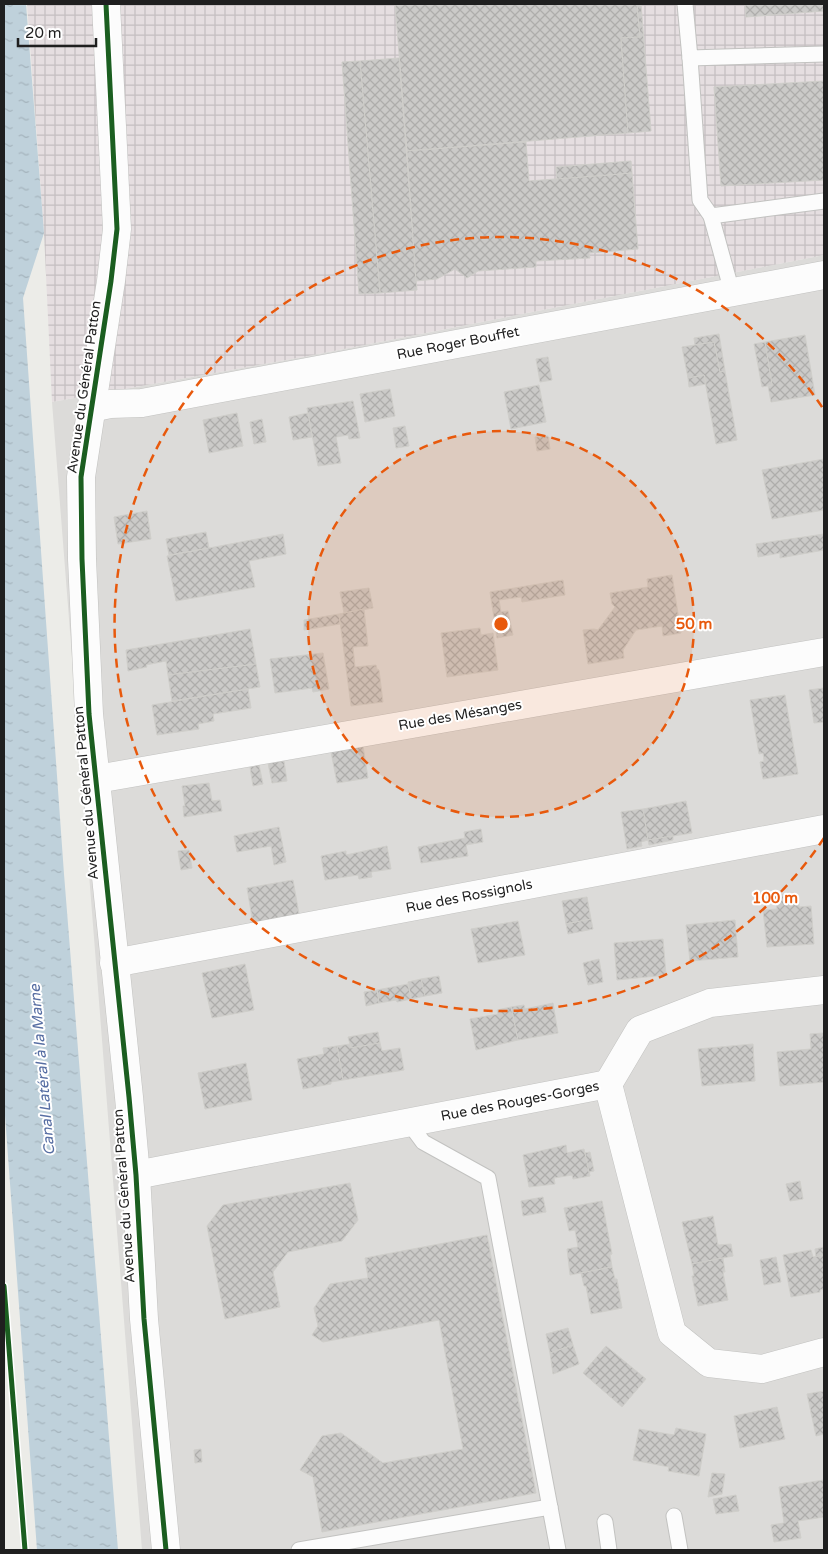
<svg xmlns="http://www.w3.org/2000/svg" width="828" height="1554" viewBox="0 0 828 1554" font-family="'Varela Round',sans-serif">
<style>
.residential{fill:#dcdbd9}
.industrial{fill:url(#industrial-grid)}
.water{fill:url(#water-ripples)}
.building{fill:url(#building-cross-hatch);stroke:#cfceca}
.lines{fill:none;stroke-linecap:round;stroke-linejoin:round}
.service-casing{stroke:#c2c2c0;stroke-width:17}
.minor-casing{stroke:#c2c2c0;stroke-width:29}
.service{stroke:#fcfcfc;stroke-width:15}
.minor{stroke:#fcfcfc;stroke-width:28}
.cycleway-casing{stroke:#fff;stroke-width:8}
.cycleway{stroke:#1b5e20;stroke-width:5}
.ring{fill:none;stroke:#e8590c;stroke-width:2.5;stroke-dasharray:9 6}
.labels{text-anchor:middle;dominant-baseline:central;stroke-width:4;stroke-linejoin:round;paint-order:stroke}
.street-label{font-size:14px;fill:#1f1f1f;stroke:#fff}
.water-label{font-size:15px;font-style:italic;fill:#576ea3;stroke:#fff}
.centre{fill:#e8590c;stroke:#fff;stroke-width:2.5}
.ring-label{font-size:15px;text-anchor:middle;font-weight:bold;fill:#e8590c;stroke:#fff;stroke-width:4;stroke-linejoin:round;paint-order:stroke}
</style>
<defs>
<pattern id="industrial-grid" width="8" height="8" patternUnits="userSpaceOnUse" patternTransform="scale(1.25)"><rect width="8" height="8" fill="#e5dee0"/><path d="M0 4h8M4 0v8" fill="none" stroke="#c4bec0"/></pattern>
<pattern id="water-ripples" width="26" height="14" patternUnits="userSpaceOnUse" patternTransform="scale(1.25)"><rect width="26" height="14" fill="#bfd1db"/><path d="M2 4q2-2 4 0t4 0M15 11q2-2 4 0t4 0" fill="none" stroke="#a4b3bc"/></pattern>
<pattern id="building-cross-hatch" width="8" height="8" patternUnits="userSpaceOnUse" patternTransform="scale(1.25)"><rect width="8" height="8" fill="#cbcac8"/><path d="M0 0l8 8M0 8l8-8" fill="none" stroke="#aeadab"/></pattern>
</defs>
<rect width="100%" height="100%" fill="#ecece8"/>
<!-- residential -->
<polygon class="residential" points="824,255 824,1550 142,1550 52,402 303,357"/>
<!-- industrial -->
<polygon class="industrial" points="27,4 824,4 824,255 303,357 52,402 44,233"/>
<!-- water -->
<polygon class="water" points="4,4 26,4 44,233 23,298 64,874 118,1550 37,1550 4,1102"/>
<!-- building -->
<g class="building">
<polygon points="395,4 637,4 640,37 621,38 628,133 407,151"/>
<polygon points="637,4 641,4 651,131 628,133 621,38 640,37"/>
<polygon points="745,4 824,4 824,11 746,17"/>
<polygon points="399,58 417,290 380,293 360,61"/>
<polygon points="360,61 380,293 359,294 342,62"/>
<polygon points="824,81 824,180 721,186 714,87"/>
<polygon points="526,142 529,181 632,173 638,249 589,253 590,258 536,261 536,267 478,271 467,278 455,269 437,279 416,281 407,151"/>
<polygon points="631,161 632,173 557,179 556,167"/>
<polygon points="719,334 725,371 720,372 714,342 695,345 694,338"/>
<polygon points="805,335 815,395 771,402 768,386 772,385 765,342"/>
<polygon points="714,342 720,372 725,371 737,440 716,444 704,375 688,378 682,347"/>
<polygon points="765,342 772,385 762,387 754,344"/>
<polygon points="548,357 552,380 540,382 536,359"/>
<polygon points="704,375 706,384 689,387 688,378"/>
<polygon points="539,385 546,422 511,429 504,392"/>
<polygon points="390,389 395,416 365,422 360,394"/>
<polygon points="353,401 360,438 349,439 348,435 336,437 341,463 318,466 307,408"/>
<polygon points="237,413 243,446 209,453 203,420"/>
<polygon points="308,413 312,437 293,440 289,417"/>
<polygon points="262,419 266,442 254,444 250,422"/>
<polygon points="405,426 409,446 396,448 393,428"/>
<polygon points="548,436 550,449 537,451 535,437"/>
<polygon points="824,459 824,510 772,519 762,470"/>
<polygon points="147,511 151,539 118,544 114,517"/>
<polygon points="206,532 209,548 169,555 166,539"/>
<polygon points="283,534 286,554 249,561 255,587 176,601 167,556"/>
<polygon points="824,534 824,550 780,558 780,553 758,557 756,544"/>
<polygon points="672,575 681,633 663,636 662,626 636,630 623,650 624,658 588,664 583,630 594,629 598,630 615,607 612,604 610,593 648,587 647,579"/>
<polygon points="563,580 565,595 522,602 521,597 499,600 501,612 508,611 513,635 497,638 490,592"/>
<polygon points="369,588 373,608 344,613 340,592"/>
<polygon points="364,609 368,646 353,647 355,667 376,665 377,669 379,670 383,702 351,706 339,614"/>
<polygon points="339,614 340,624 304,630 304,620"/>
<polygon points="480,628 481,635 493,633 498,670 447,677 441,633"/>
<polygon points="250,629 256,664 168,675 166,661 146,665 147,667 128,671 126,650"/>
<polygon points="323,653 329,689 313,692 312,688 275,693 270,659"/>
<polygon points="256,664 260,687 172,701 168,675"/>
<polygon points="824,688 824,722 814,723 809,690"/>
<polygon points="248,689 251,708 213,714 214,721 198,724 199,729 157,735 152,705"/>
<polygon points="785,695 798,774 763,779 760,762 764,761 763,753 759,754 750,700"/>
<polygon points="363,746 368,778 337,783 331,752"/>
<polygon points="284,761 287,781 272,783 268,763"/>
<polygon points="259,765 263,784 253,786 250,767"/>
<polygon points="209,783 212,801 220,800 222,811 184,817 183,806 185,806 182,786"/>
<polygon points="686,801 692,833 648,840 643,809"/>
<polygon points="643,809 648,840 641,842 642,846 627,849 621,812"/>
<polygon points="279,827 286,862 274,865 271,846 237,852 234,836"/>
<polygon points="481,829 483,842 466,845 468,856 421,863 418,847 465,838 464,832"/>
<polygon points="673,836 673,840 649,845 648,840"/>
<polygon points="387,846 391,869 371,872 372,877 359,879 358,875 325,880 321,856 346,851 346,855"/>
<polygon points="189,850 192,868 181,870 178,851"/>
<polygon points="293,880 299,914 253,923 247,888"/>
<polygon points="794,893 798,896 799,907 811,906 814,944 767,947 763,910 777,909 776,898 779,895"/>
<polygon points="587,897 591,919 566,924 562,901"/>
<polygon points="591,919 593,929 568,934 566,924"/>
<polygon points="735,920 738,957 690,961 686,925"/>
<polygon points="518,921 525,955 478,963 471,929"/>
<polygon points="663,939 666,975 617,980 614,943"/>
<polygon points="599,959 603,982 588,985 583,963"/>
<polygon points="245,964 254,1010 212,1018 202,973"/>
<polygon points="439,976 442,993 425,996 421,979"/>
<polygon points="421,979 425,996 411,999 408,982"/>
<polygon points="408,984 411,999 397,1002 396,1000 379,1003 377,990"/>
<polygon points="377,990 379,1003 366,1006 364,992"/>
<polygon points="553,1003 558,1033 518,1040 511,1007 524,1005 525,1009"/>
<polygon points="511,1007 518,1040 476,1050 470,1019 498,1014 497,1010"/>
<polygon points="378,1032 380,1043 351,1048 348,1037"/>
<polygon points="824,1033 824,1082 780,1086 777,1052 811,1049 810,1034"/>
<polygon points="380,1043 382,1051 400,1048 404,1070 343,1080 337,1046 350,1044 351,1048"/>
<polygon points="753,1044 755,1081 702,1086 698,1049"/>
<polygon points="337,1046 343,1080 331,1082 331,1084 303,1089 297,1059 324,1054 323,1048"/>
<polygon points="246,1063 252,1100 205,1109 198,1073"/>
<polygon points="566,1145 567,1153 584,1149 590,1176 573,1179 572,1175 554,1178 555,1184 529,1187 523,1155"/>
<polygon points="590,1152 594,1171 589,1172 585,1153"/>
<polygon points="800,1181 803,1199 790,1201 786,1184"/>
<polygon points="350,1183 358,1220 342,1241 288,1252 273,1272 280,1307 225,1319 207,1226 223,1205"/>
<polygon points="543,1197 546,1212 523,1216 521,1201"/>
<polygon points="602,1201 612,1254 610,1255 612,1267 570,1275 567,1249 578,1247 575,1230 569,1231 564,1208"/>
<polygon points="713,1216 718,1245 731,1244 733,1256 692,1264 682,1222"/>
<polygon points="487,1235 536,1493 322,1532 313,1477 300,1470 322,1436 341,1433 383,1463 463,1449 439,1320 323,1342 312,1335 318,1326 314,1308 330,1284 368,1278 365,1258"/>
<polygon points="824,1247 824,1255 816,1257 815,1249"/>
<polygon points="811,1250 813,1257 824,1255 824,1289 820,1290 820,1292 791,1297 783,1255"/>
<polygon points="776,1257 781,1282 764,1285 760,1260"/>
<polygon points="723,1258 725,1272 723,1272 728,1300 698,1306 692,1276 694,1276 692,1264"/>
<polygon points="612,1267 615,1279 617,1279 622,1308 591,1314 586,1286 584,1286 581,1273"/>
<polygon points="568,1328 573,1345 550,1353 546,1334"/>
<polygon points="573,1345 579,1364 553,1374 550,1353"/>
<polygon points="606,1346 646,1379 622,1407 583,1373"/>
<polygon points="824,1391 824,1434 816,1436 807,1394"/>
<polygon points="777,1407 785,1439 740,1448 734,1416"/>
<polygon points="676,1428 706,1434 699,1476 668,1471 669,1467 633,1460 639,1429 674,1435"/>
<polygon points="201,1449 202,1462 195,1463 194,1450"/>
<polygon points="712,1473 725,1474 722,1494 708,1497"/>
<polygon points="824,1480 824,1517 798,1521 801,1538 774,1542 771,1525 784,1523 779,1487"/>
<polygon points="736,1495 739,1511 716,1514 713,1499"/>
</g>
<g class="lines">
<!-- service casing -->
<g class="service-casing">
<g id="service">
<polyline points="685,4 690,58 824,54"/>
<polyline points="690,58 700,200 711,216 732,292"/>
<polyline points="711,216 824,201"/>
<polyline points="409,1123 423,1142 488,1178 558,1550"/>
<polyline points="674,1516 680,1550"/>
<polyline points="605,1522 609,1550"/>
<polyline points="299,1550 550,1507"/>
</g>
</g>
<!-- minor casing -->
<g class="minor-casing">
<g id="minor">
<polyline points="106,4 117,229 111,281 81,477 82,559 89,714 129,1097 136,1175 144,1319 166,1550"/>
<polyline points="91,408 110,404 142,403 824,275"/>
<polyline points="97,779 824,652"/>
<polyline points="114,963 824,829"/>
<polyline points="608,1084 640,1030 710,1003 824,990"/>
<polyline points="136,1175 608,1084 672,1333 709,1363 762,1369 824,1352"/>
</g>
</g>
<!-- service -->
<use href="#service" class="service"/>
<!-- minor -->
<use href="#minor" class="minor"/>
<!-- cycleway casing -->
<g class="cycleway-casing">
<g id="cycleway">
<polyline points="106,4 117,229 111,281 81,477 82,559 89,714 129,1097 136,1175 144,1319 166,1550"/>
<polyline points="4,1286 25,1550"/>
</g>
</g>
<!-- cycleway -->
<use href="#cycleway" class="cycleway"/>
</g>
<!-- distance rings -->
<circle cx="501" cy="624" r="193" fill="#e8590c" fill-opacity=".12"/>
<g class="ring">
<circle cx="501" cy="624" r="193"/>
<path d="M824 838A387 387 0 1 1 824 410"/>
</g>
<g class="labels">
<!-- street labels -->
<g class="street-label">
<text transform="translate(458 343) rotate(-11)">Rue Roger Bouffet</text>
<text transform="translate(84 387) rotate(-82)">Avenue du Général Patton</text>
<text transform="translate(460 715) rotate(-10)">Rue des Mésanges</text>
<text transform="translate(86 793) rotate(-95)">Avenue du Général Patton</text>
<text transform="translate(469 896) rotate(-11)">Rue des Rossignols</text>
<text transform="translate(520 1101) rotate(-11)">Rue des Rouges-Gorges</text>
<text transform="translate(124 1196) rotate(-94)">Avenue du Général Patton</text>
</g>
<!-- water labels -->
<g class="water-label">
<text transform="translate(42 1070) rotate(-95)">Canal Latéral à la Marne</text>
</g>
</g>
<circle cx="501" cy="624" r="8" class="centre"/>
<g class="ring-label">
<text x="694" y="629">50 m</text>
<text x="775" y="903">100 m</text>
</g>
<!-- border -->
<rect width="828" height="1554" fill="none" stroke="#1f1f1f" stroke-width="10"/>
<!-- scale -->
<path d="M18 38v8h78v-8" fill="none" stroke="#1f1f1f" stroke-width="2.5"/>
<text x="25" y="38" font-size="15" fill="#1f1f1f" stroke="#ffffff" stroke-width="4" paint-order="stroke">20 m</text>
</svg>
